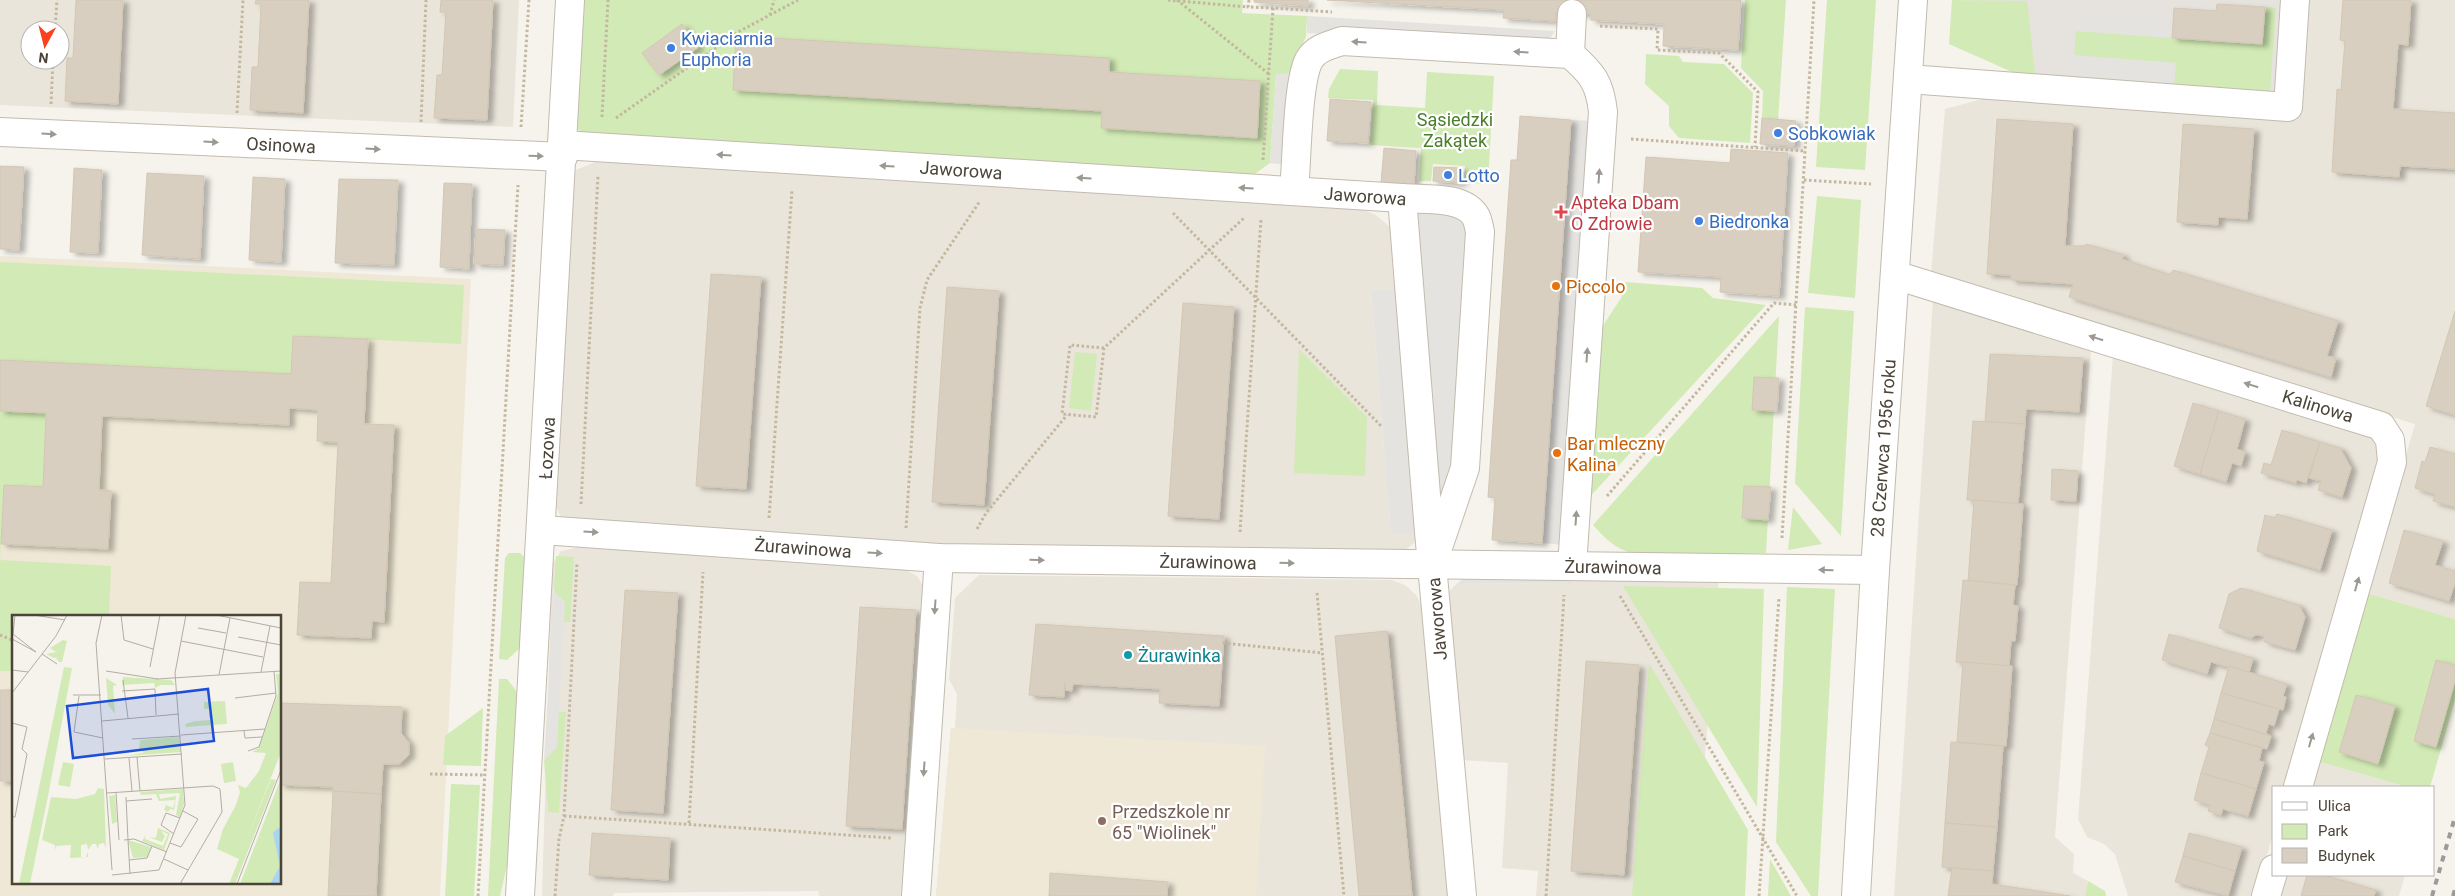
<svg xmlns="http://www.w3.org/2000/svg" width="2455" height="896" viewBox="0 0 2455 896" font-family="Roboto,sans-serif">
<style>
.residential{fill:#eae5da;fill-rule:evenodd}
.industrial{fill:#e6e2dd}
.education{fill:#efe8d6;fill-rule:evenodd}
.green{fill:#d2eab5}
.parking{fill:#e5e3e0}
.building{fill:#d8cfc1;stroke:#d3c7b4;filter:url(#shadow)}
.lines{fill:none;stroke-linecap:round;stroke-linejoin:round}
.minor-casing{stroke:#c2bbae;stroke-width:30}
.path{stroke:#c4b79f;stroke-width:3;stroke-dasharray:2.5 2.5;stroke-linecap:butt}
.minor{stroke:#fff;stroke-width:28}
.rail{stroke:#9a9a9a;stroke-width:4;stroke-dasharray:6 6;stroke-linecap:butt}
.oneway{fill:#9c9892}
.shop-dot{fill:#3f7fe0;stroke:#fff;stroke-width:2}
.health-dot{fill:#e0444e;stroke:#fff;stroke-width:2}
.food-dot{fill:#e8710a;stroke:#fff;stroke-width:2}
.culture-dot{fill:#0f9aa8;stroke:#fff;stroke-width:2}
.education-dot{fill:#8d6e63;stroke:#fff;stroke-width:2}
.labels{text-anchor:middle;dominant-baseline:central;stroke-width:4.5;stroke-linejoin:round;paint-order:stroke}
.shop-label{font-size:18px;fill:#366cbe;stroke:#fff;text-anchor:start}
.park-label{font-size:18px;fill:#4a7f2a;stroke:#fff}
.street-label{font-size:18px;fill:#4b4439;stroke:#fff}
.health-label{font-size:18px;fill:#be3a42;stroke:#fff;text-anchor:start}
.food-label{font-size:18px;fill:#c56008;stroke:#fff;text-anchor:start}
.culture-label{font-size:18px;fill:#0d838f;stroke:#fff;text-anchor:start}
.education-label{font-size:18px;fill:#785e54;stroke:#fff;text-anchor:start}
.inset-road{fill:none;stroke:#b2ada4;stroke-width:1}
.view{fill:#1d4ed8;fill-opacity:0.15;stroke:#1d4ed8;stroke-width:2.5}
.inset-edge{fill:none;stroke:#4b4439;stroke-width:2.5}
</style>
<defs>
<filter id="shadow"><feDropShadow dx="5.5" dy="3" stdDeviation="2.5" flood-color="#0004"/></filter>
</defs>
<rect width="100%" height="100%" fill="#f6f3ec"/>
<!-- residential -->
<g class="residential">
<path d="M0 0H519L513 127 0 105ZM30 30H60V60H30Z"/>
<polygon points="2311,0 2455,0 2455,619 2366,593 2415,424 1931,274 1945,109 1990,97 2302,120"/>
<polygon points="598,161 1358,208 1376,215 1391,228 1399,288 1371,291 1391,534 1419,532 1415,542 1404,551 941,549 563,522 556,506 573,171"/>
<polygon points="1933,299 2091,348 2055,837 2074,854 2073,873 2088,881 2085,896 1894,896"/>
<polygon points="2113,355 2371,434 2378,445 2380,461 2286,787 2274,787 2274,831 2255,896 2128,896 2115,854 2104,844 2087,837 2078,819"/>
<polygon points="579,547 904,569 917,576 924,588 904,896 819,896 818,891 614,893 613,896 542,896 552,565 561,551"/>
<polygon points="979,575 1392,580 1405,585 1416,595 1424,610 1449,896 936,896 951,728 955,728 957,694 949,679 955,598"/>
<polygon points="1573,575 1719,577 1694,896 1536,896 1538,871 1502,868 1508,763 1462,760 1446,606 1450,590 1466,583 1571,584"/>
<polygon points="2317,761 2407,787 2309,787"/>
<polygon points="2284,875 2405,875 2399,896 2278,896"/>
</g>
<!-- industrial -->
<polygon class="industrial" points="1973,0 2311,0 2302,120 2019,99 2022,73 2012,72"/>
<!-- education -->
<g class="education">
<path d="M0 256 471 279 440 896H0ZM14 616H280V882H14Z"/>
<polygon points="951,728 1265,746 1256,896 936,896"/>
</g>
<!-- green -->
<g class="green">
<polygon points="583,0 1243,0 1242,13 1307,16 1306,37 1297,55 1295,73 1276,75 1270,163 1249,178 589,137 576,128"/>
<polygon points="1745,0 1786,0 1778,120 1762,118 1763,91 1741,68"/>
<polygon points="1827,0 1876,0 1865,170 1816,167"/>
<polygon points="1952,0 2027,1 2035,74 2012,72 1949,44"/>
<polygon points="2265,7 2276,8 2270,91 2174,84 2176,63 2074,56 2075,31 2262,44"/>
<polygon points="1646,54 1679,56 1683,62 1724,64 1753,93 1750,143 1679,138 1669,126 1669,106 1645,84"/>
<polygon points="1340,69 1378,71 1377,105 1425,108 1427,72 1494,76 1488,184 1464,183 1465,166 1433,164 1431,181 1419,181 1421,148 1370,145 1373,100 1328,98 1329,89"/>
<polygon points="1817,196 1861,200 1855,298 1808,293"/>
<polygon points="0,262 464,285 461,344 293,336 291,374 0,360"/>
<polygon points="1625,282 1702,288 1713,298 1766,305 1586,501 1597,335 1621,298"/>
<polygon points="1805,307 1854,311 1841,536 1795,483"/>
<path d="M1779 316 1766 553 1643 556C1620 552 1608 542 1593 525Z"/>
<polygon points="1299,349 1367,417 1365,476 1294,473"/>
<polygon points="1075,352 1097,354 1091,411 1069,408"/>
<polygon points="0,411 46,413 43,487 4,485 0,560 111,566 109,616 14,616 14,671 0,671"/>
<polygon points="1793,507 1822,544 1788,550"/>
<polygon points="509,553 520,553 525,558 520,648 507,660 499,659 505,558"/>
<polygon points="556,556 574,557 570,622 564,622 565,602 555,593 554,588"/>
<polygon points="1623,586 1764,589 1757,807"/>
<polygon points="1787,587 1835,589 1818,896 1811,896 1776,842"/>
<polygon points="2366,593 2455,619 2455,700 2430,787 2407,787 2317,761"/>
<polygon points="1649,663 1748,830 1745,896 1632,896"/>
<polygon points="499,679 507,679 518,693 510,852 500,896 488,896"/>
<polygon points="483,708 481,766 443,765 445,736"/>
<polygon points="558,712 566,712 559,813 548,812 544,761 557,747"/>
<polygon points="451,784 480,785 474,896 445,896"/>
<polygon points="1770,859 1791,896 1768,896"/>
<polygon points="2088,881 2105,891 2106,896 2085,896"/>
</g>
<!-- parking -->
<g class="parking">
<polygon points="2073,12 2173,20 2172,38 2076,31 2074,55 2176,63 2174,84 2068,77"/>
<polygon points="1307,16 1555,31 1546,44 1538,45 1307,33"/>
<polygon points="1295,73 1288,165 1270,163 1276,74"/>
<polygon points="1571,120 1595,121 1565,545 1542,543"/>
<polygon points="1402,198 1476,217 1465,468 1419,532 1391,535 1371,291 1409,287"/>
<polygon points="1573,575 1571,584 1466,583 1450,590 1466,576"/>
<polygon points="554,588 555,593 565,602 557,747 544,761"/>
</g>
<!-- building -->
<g class="building">
<polygon points="76,0 123,0 118,104 65,101 67,58 73,58"/>
<polygon points="256,0 309,0 303,113 250,110 252,67 258,67 261,4 255,4"/>
<polygon points="441,0 493,0 487,120 434,118 437,75 442,75 446,12 440,12"/>
<polygon points="1254,0 1308,0 1308,6 1254,2"/>
<polygon points="1327,0 1741,0 1738,50 1663,46 1664,24 1591,20 1591,14 1556,12 1556,21 1503,18 1504,10"/>
<polygon points="2343,0 2411,0 2408,45 2398,44 2393,109 2455,113 2455,169 2400,166 2399,177 2332,172 2337,89 2341,90 2345,41 2340,40"/>
<polygon points="2217,4 2265,7 2262,44 2172,38 2174,8 2216,11"/>
<polygon points="682,24 699,47 659,75 642,53"/>
<polygon points="736,36 1109,58 1109,72 1260,81 1257,138 1101,128 1102,111 733,90"/>
<polygon points="1330,99 1371,102 1368,143 1327,141"/>
<polygon points="1520,116 1571,120 1542,543 1492,540 1495,498 1488,497 1511,160 1517,160"/>
<polygon points="1762,118 1796,121 1794,146 1760,144"/>
<polygon points="1997,119 2073,124 2065,246 2084,246 2086,244 2124,255 2122,259 2170,275 2173,270 2338,321 2327,356 2336,358 2331,377 2069,297 2073,284 2011,280 2011,275 1987,274"/>
<polygon points="2183,124 2254,129 2247,219 2218,217 2218,225 2177,222"/>
<polygon points="1384,148 1416,151 1414,185 1381,183"/>
<polygon points="1731,149 1788,153 1779,296 1720,292 1721,277 1638,272 1646,157 1730,163"/>
<polygon points="0,166 24,167 19,250 0,249"/>
<polygon points="1434,167 1462,168 1461,183 1433,181"/>
<polygon points="74,168 102,170 98,253 70,252"/>
<polygon points="147,173 204,176 200,259 142,255"/>
<polygon points="253,177 285,179 281,262 249,260"/>
<polygon points="339,179 398,180 394,265 335,263"/>
<polygon points="444,183 472,184 469,269 440,267"/>
<polygon points="476,229 505,230 503,265 474,264"/>
<polygon points="711,274 761,277 746,489 696,486"/>
<polygon points="947,287 999,291 984,505 932,502"/>
<polygon points="1183,303 1234,307 1219,519 1168,516"/>
<polygon points="2455,311 2455,415 2426,406"/>
<polygon points="293,336 368,339 364,424 394,425 384,622 372,621 371,638 297,635 300,582 331,583 338,442 317,441 318,410 289,408 289,425 102,416 99,490 111,491 108,549 1,544 4,485 43,487 46,413 0,411 0,360 291,374"/>
<polygon points="1990,354 2083,358 2079,412 2026,409 2025,424 1985,422"/>
<polygon points="1754,377 1779,378 1777,411 1752,410"/>
<polygon points="2193,403 2219,411 2200,474 2174,466"/>
<polygon points="2219,411 2245,419 2237,449 2245,452 2241,466 2232,463 2226,482 2200,474"/>
<polygon points="1973,421 2025,424 2018,504 1967,500"/>
<polygon points="2282,430 2320,442 2306,483 2297,480 2296,483 2261,473 2264,463 2271,465"/>
<polygon points="2320,442 2340,448 2351,468 2342,497 2318,490 2321,481 2309,478"/>
<polygon points="2430,447 2455,454 2455,507 2433,501 2435,494 2415,488 2422,461 2425,462"/>
<polygon points="2052,469 2078,471 2076,501 2051,500"/>
<polygon points="1744,486 1771,487 1768,520 1742,518"/>
<polygon points="1974,500 2023,504 2017,585 1968,581"/>
<polygon points="2277,514 2332,530 2320,570 2257,551 2265,515 2275,518"/>
<polygon points="2404,530 2443,541 2435,565 2455,571 2455,583 2449,601 2389,583"/>
<polygon points="1963,580 2015,585 2013,605 2018,606 2015,641 2011,641 2009,666 1956,662"/>
<polygon points="2241,588 2299,605 2305,617 2295,650 2265,642 2263,636 2256,635 2251,638 2219,628 2229,594"/>
<polygon points="625,590 678,593 663,813 611,810"/>
<polygon points="860,607 916,610 902,829 846,826"/>
<polygon points="1036,624 1224,636 1219,706 1159,703 1160,689 1073,684 1072,691 1065,690 1065,683 1064,697 1029,695"/>
<polygon points="1387,631 1412,896 1359,896 1335,636"/>
<polygon points="2169,634 2253,658 2249,673 2211,662 2207,674 2162,660"/>
<polygon points="2436,660 2455,665 2455,681 2436,747 2414,741"/>
<polygon points="1586,661 1639,665 1624,875 1571,871"/>
<polygon points="1963,662 2012,666 2006,746 1957,742"/>
<polygon points="2229,666 2287,684 2283,696 2286,697 2283,710 2221,693"/>
<rect x="0" y="690" width="14" height="91"/>
<polygon points="2221,693 2279,709 2274,726 2269,724 2266,733 2271,736 2214,719"/>
<polygon points="2356,695 2395,706 2378,764 2339,752"/>
<polygon points="280,703 402,707 401,733 409,743 409,755 399,764 383,764 381,794 333,791 333,787 280,785"/>
<polygon points="2214,719 2271,736 2267,749 2210,733"/>
<polygon points="2210,733 2262,748 2259,761 2264,762 2256,789 2201,773 2209,747 2205,745"/>
<polygon points="1951,742 2003,746 1997,827 1945,823"/>
<polygon points="2201,773 2256,789 2248,816 2223,809 2221,815 2208,811 2210,805 2194,800"/>
<polygon points="333,791 381,794 376,896 328,896"/>
<polygon points="1945,823 1997,827 1993,871 1942,867"/>
<polygon points="592,833 670,838 668,880 589,875"/>
<polygon points="2189,833 2242,847 2235,871 2183,856"/>
<polygon points="2183,856 2235,871 2228,896 2175,882"/>
<polygon points="1952,868 1993,871 1992,884 2070,896 1948,896"/>
<polygon points="1050,873 1168,882 1167,896 1049,896"/>
<polygon points="2307,875 2323,875 2376,890 2374,896 2301,896"/>
</g>
<g class="lines">
<!-- minor casing -->
<g class="minor-casing">
<g id="minor">
<polyline points="1570,54 1572,14"/>
<polyline points="1908,79 2288,107 2295,0"/>
<polyline points="0,132 563,157"/>
<path d="M563 145 1402 198C1423 200 1464 195 1476 217 1478 221 1479 227 1480 232L1465 468 1432 565"/>
<path d="M1294 191C1297 162 1297 83 1309 60 1316 48 1330 45 1342 41L1570 54C1592 73 1600 83 1603 112L1572 566"/>
<polyline points="1402,198 1429,532 1462,896"/>
<polyline points="1895,275 2381,426 2390,440 2392,462 2298,787"/>
<polyline points="542,530 939,558 1875,570"/>
<polyline points="520,896 570,0"/>
<polyline points="916,896 939,558"/>
<polyline points="1856,896 1875,570 1913,0"/>
<polyline points="2266,896 2274,869"/>
</g>
</g>
<!-- path -->
<g class="path">
<polyline points="1168,0 1248,7"/>
<polyline points="1177,0 1269,74"/>
<polyline points="1249,0 1248,7 1273,8"/>
<polyline points="770,15 774,0"/>
<polyline points="1600,26 1658,29 1657,50 1719,53 1758,92 1755,147"/>
<polyline points="55,30 57,0"/>
<polyline points="51,104 53,60"/>
<polyline points="237,113 243,0"/>
<polyline points="602,117 608,0"/>
<polyline points="616,118 738,32 798,0"/>
<polyline points="421,122 426,0"/>
<polyline points="521,127 529,0"/>
<polyline points="1631,139 1805,151"/>
<polyline points="1263,160 1273,8 1332,12"/>
<polyline points="1804,180 1871,184"/>
<polyline points="1173,213 1382,427"/>
<polyline points="1104,348 1070,345 1062,414 1096,417 1104,348 1244,218"/>
<polyline points="1607,496 1774,303 1796,305"/>
<polyline points="581,504 598,176"/>
<polyline points="769,518 792,190"/>
<polyline points="906,528 920,308 927,280 980,201"/>
<polyline points="977,529 986,513 1067,415"/>
<polyline points="1240,532 1261,219"/>
<polyline points="1782,538 1814,0"/>
<polyline points="1317,593 1344,896"/>
<polyline points="1620,596 1797,896"/>
<polyline points="0,635 14,641"/>
<polyline points="1223,643 1322,653"/>
<polyline points="430,774 485,775"/>
<polyline points="564,816 891,838"/>
<polyline points="689,823 703,572"/>
<polyline points="478,896 518,185"/>
<polyline points="555,896 559,839 564,816 577,563"/>
<polyline points="1546,896 1564,595"/>
<polyline points="1759,896 1779,597"/>
</g>
<!-- minor -->
<use href="#minor" class="minor"/>
<!-- rail -->
<g class="rail">
<polyline points="2432,896 2455,817"/>
<polyline points="2453,896 2455,889"/>
</g>
</g>
<!-- one-way arrows -->
<defs><path id="oneway-solid" d="M-6-.8H1V-3.2L6.5 0L1 3.2V.8H-6Z" transform="scale(1.25)"/></defs>
<g class="oneway">
<use href="#oneway-solid" transform="translate(1359 42) rotate(-177)"/>
<use href="#oneway-solid" transform="translate(1521 52) rotate(-177)"/>
<use href="#oneway-solid" transform="translate(49 134) rotate(3)"/>
<use href="#oneway-solid" transform="translate(211 142) rotate(3)"/>
<use href="#oneway-solid" transform="translate(373 149) rotate(3)"/>
<use href="#oneway-solid" transform="translate(724 155) rotate(-176)"/>
<use href="#oneway-solid" transform="translate(536 156) rotate(2)"/>
<use href="#oneway-solid" transform="translate(887 166) rotate(-176)"/>
<use href="#oneway-solid" transform="translate(1599 176) rotate(-86)"/>
<use href="#oneway-solid" transform="translate(1084 178) rotate(-177)"/>
<use href="#oneway-solid" transform="translate(1246 188) rotate(-176)"/>
<use href="#oneway-solid" transform="translate(2096 338) rotate(-163)"/>
<use href="#oneway-solid" transform="translate(1587 355) rotate(-86)"/>
<use href="#oneway-solid" transform="translate(2251 385) rotate(-163)"/>
<use href="#oneway-solid" transform="translate(1576 518) rotate(-86)"/>
<use href="#oneway-solid" transform="translate(591 532) rotate(4)"/>
<use href="#oneway-solid" transform="translate(875 553) rotate(4)"/>
<use href="#oneway-solid" transform="translate(1037 560) rotate(1)"/>
<use href="#oneway-solid" transform="translate(1287 563) rotate(1)"/>
<use href="#oneway-solid" transform="translate(1826 570) rotate(-179)"/>
<use href="#oneway-solid" transform="translate(2357 584) rotate(-74)"/>
<use href="#oneway-solid" transform="translate(935 607) rotate(94)"/>
<use href="#oneway-solid" transform="translate(2311 740) rotate(-74)"/>
<use href="#oneway-solid" transform="translate(924 769) rotate(94)"/>
</g>
<!-- markers -->
<g class="shop-dot">
<circle cx="671" cy="48" r="5"/>
<circle cx="1778" cy="133" r="5"/>
<circle cx="1448" cy="175" r="5"/>
<circle cx="1699" cy="221" r="5"/>
</g>
<path class="health-dot" d="M1558.5 204.5h5v5h5v5h-5v5h-5v-5h-5v-5h5z"/>
<g class="food-dot">
<circle cx="1556" cy="286" r="5"/>
<circle cx="1557" cy="453" r="5"/>
</g>
<circle class="culture-dot" cx="1128" cy="655" r="5"/>
<circle class="education-dot" cx="1102" cy="821" r="5"/>
<g class="labels">
<!-- shop labels -->
<g class="shop-label">
<text x="681" y="38">Kwiaciarnia<tspan x="681" dy="21">Euphoria</tspan></text>
<text x="1788" y="133">Sobkowiak</text>
<text x="1458" y="175">Lotto</text>
<text x="1709" y="221">Biedronka</text>
</g>
<!-- park labels -->
<g class="park-label">
<text x="1455" y="119">Sąsiedzki<tspan x="1455" dy="21">Zakątek</tspan></text>
</g>
<!-- street labels -->
<g class="street-label">
<text transform="translate(281 145) rotate(3)">Osinowa</text>
<text transform="translate(961 170) rotate(4)">Jaworowa</text>
<text transform="translate(1365 196) rotate(4)">Jaworowa</text>
<text transform="translate(2318 406) rotate(17)">Kalinowa</text>
<text transform="translate(547 448) rotate(-87)">Łozowa</text>
<text transform="translate(1883 448) rotate(-86)">28 Czerwca 1956 roku</text>
<text transform="translate(803 548) rotate(4)">Żurawinowa</text>
<text transform="translate(1208 562) rotate(1)">Żurawinowa</text>
<text transform="translate(1613 567) rotate(1)">Żurawinowa</text>
<text transform="translate(1437 619) rotate(-95)">Jaworowa</text>
</g>
<!-- health labels -->
<g class="health-label">
<text x="1571" y="202">Apteka Dbam<tspan x="1571" dy="21">O Zdrowie</tspan></text>
</g>
<!-- food labels -->
<g class="food-label">
<text x="1566" y="286">Piccolo</text>
<text x="1567" y="443">Bar mleczny<tspan x="1567" dy="21">Kalina</tspan></text>
</g>
<!-- culture labels -->
<g class="culture-label">
<text x="1138" y="655">Żurawinka</text>
</g>
<!-- education labels -->
<g class="education-label">
<text x="1112" y="811">Przedszkole nr<tspan x="1112" dy="21">65 "Wiolinek"</tspan></text>
</g>
</g>
<!-- overview -->
<g transform="translate(12 615)">
<rect width="269" height="269" fill="#f6f3ec"/>
<path d="M51 25 55 26 50 47H47L44 43 49 41 42 43 34 39 44 37 38 33ZM52 52 60 53 36 181 18 269H7ZM264 59H269V137L227 244 205 234 211 214 224 190 228 177 226 170 234 173 247 156 254 138 240 137 247 133 266 78ZM111 62 159 65 163 70H149L143 73 142 68 110 70ZM94 63 105 70 101 71 103 99 96 90ZM213 86 215 109 174 112 173 109 183 106 200 105 197 102 198 94H192V87ZM167 122 169 137 113 141 131 138V134H127L128 125ZM51 147 62 149 58 172 46 170ZM221 147 224 166 212 168 209 149ZM269 163V250L262 269H228ZM259 164 264 165 223 269H217ZM86 173 92 174 94 233 92 228 87 229 86 234 84 229H80L76 235 75 229 69 230V242H74L76 237V242L58 243 59 230 44 231 43 236V230L30 225 39 182 64 184 83 179ZM171 174 172 189 168 202 164 200 168 178 147 179 148 184 164 181 162 195 158 194 156 197 152 195 154 190 161 193 163 185 147 186 144 179 129 180 128 177ZM103 180 105 207 100 209 97 181ZM146 213 158 218 152 235 130 226 134 220 133 224 151 231 156 219 149 216 153 221 150 227 137 222 144 223ZM116 225 139 232 136 242 121 243Z" fill="#d2eab5"/>
<path d="M266 213 269 214V269H258L268 251 261 218Z" fill="#a9d4f2"/>
<path class="inset-road" d="M22 0 53 5M90 0 84 28 100 255M109 0 112 25 141 34M204 0 269 13M186 13 214 18M226 22 269 30M0 24 24 37 1 19 3 0M169 26 251 42M30 39 45 49M138 52 148 0M0 55 16 57M94 56 146 64M249 57 258 11M207 60 218 3M145 64 269 56M111 65 116 103M110 76 143 74 144 100M0 78 44 21 55 0M61 80H89M67 81 62 117 91 123M223 83 264 78M90 106 167 99M0 108 15 112 10 134 15 139 3 202H0M232 116 233 123 250 122M169 120 253 114M120 124 169 121M236 136 247 132 264 81 262 56M125 142 128 176M117 143 120 176M93 144 170 139M95 178 201 171 208 174 210 197 168 269M104 178 107 225M114 182 116 225M114 186 140 184M162 219 149 210 154 198 168 203M112 225 122 224 155 237M116 225 118 259M158 228 169 232 186 204 171 196M152 244 176 255M117 245 135 243 140 231M100 260 147 255 173 190 163 58 174 0M225 269 269 155"/>
<path class="view" d="M196 74 202 126 61 143 55 91Z"/>
<rect width="269" height="269" class="inset-edge"/>
</g>
<!-- legend -->
<rect x="2272" y="786" width="162" height="90" fill="#ffffff" stroke="#b7b4b0"/>
<rect x="2282" y="802" width="25" height="8" fill="#ffffff" stroke="#b7b4b0"/>
<text x="2318" y="811" font-size="15" fill="#4b4439">Ulica</text>
<rect x="2282" y="824" width="25" height="15" fill="#d2eab5" stroke="#b7b4b0"/>
<text x="2318" y="836" font-size="15" fill="#4b4439">Park</text>
<rect x="2282" y="848" width="25" height="15" fill="#d8cfc1" stroke="#b7b4b0"/>
<text x="2318" y="861" font-size="15" fill="#4b4439">Budynek</text>
<!-- north arrow -->
<g transform="translate(45 45) rotate(187)"><circle r="24" fill="#ffffff" stroke="#b7b4b0"/>
<path d="M0-4L9 19L0 12L-9 19Z" fill="#fc3f1d"/>
<text y="-8" font-size="14" font-weight="bold" text-anchor="middle" fill="#4b4439">N</text>
</g>
</svg>
